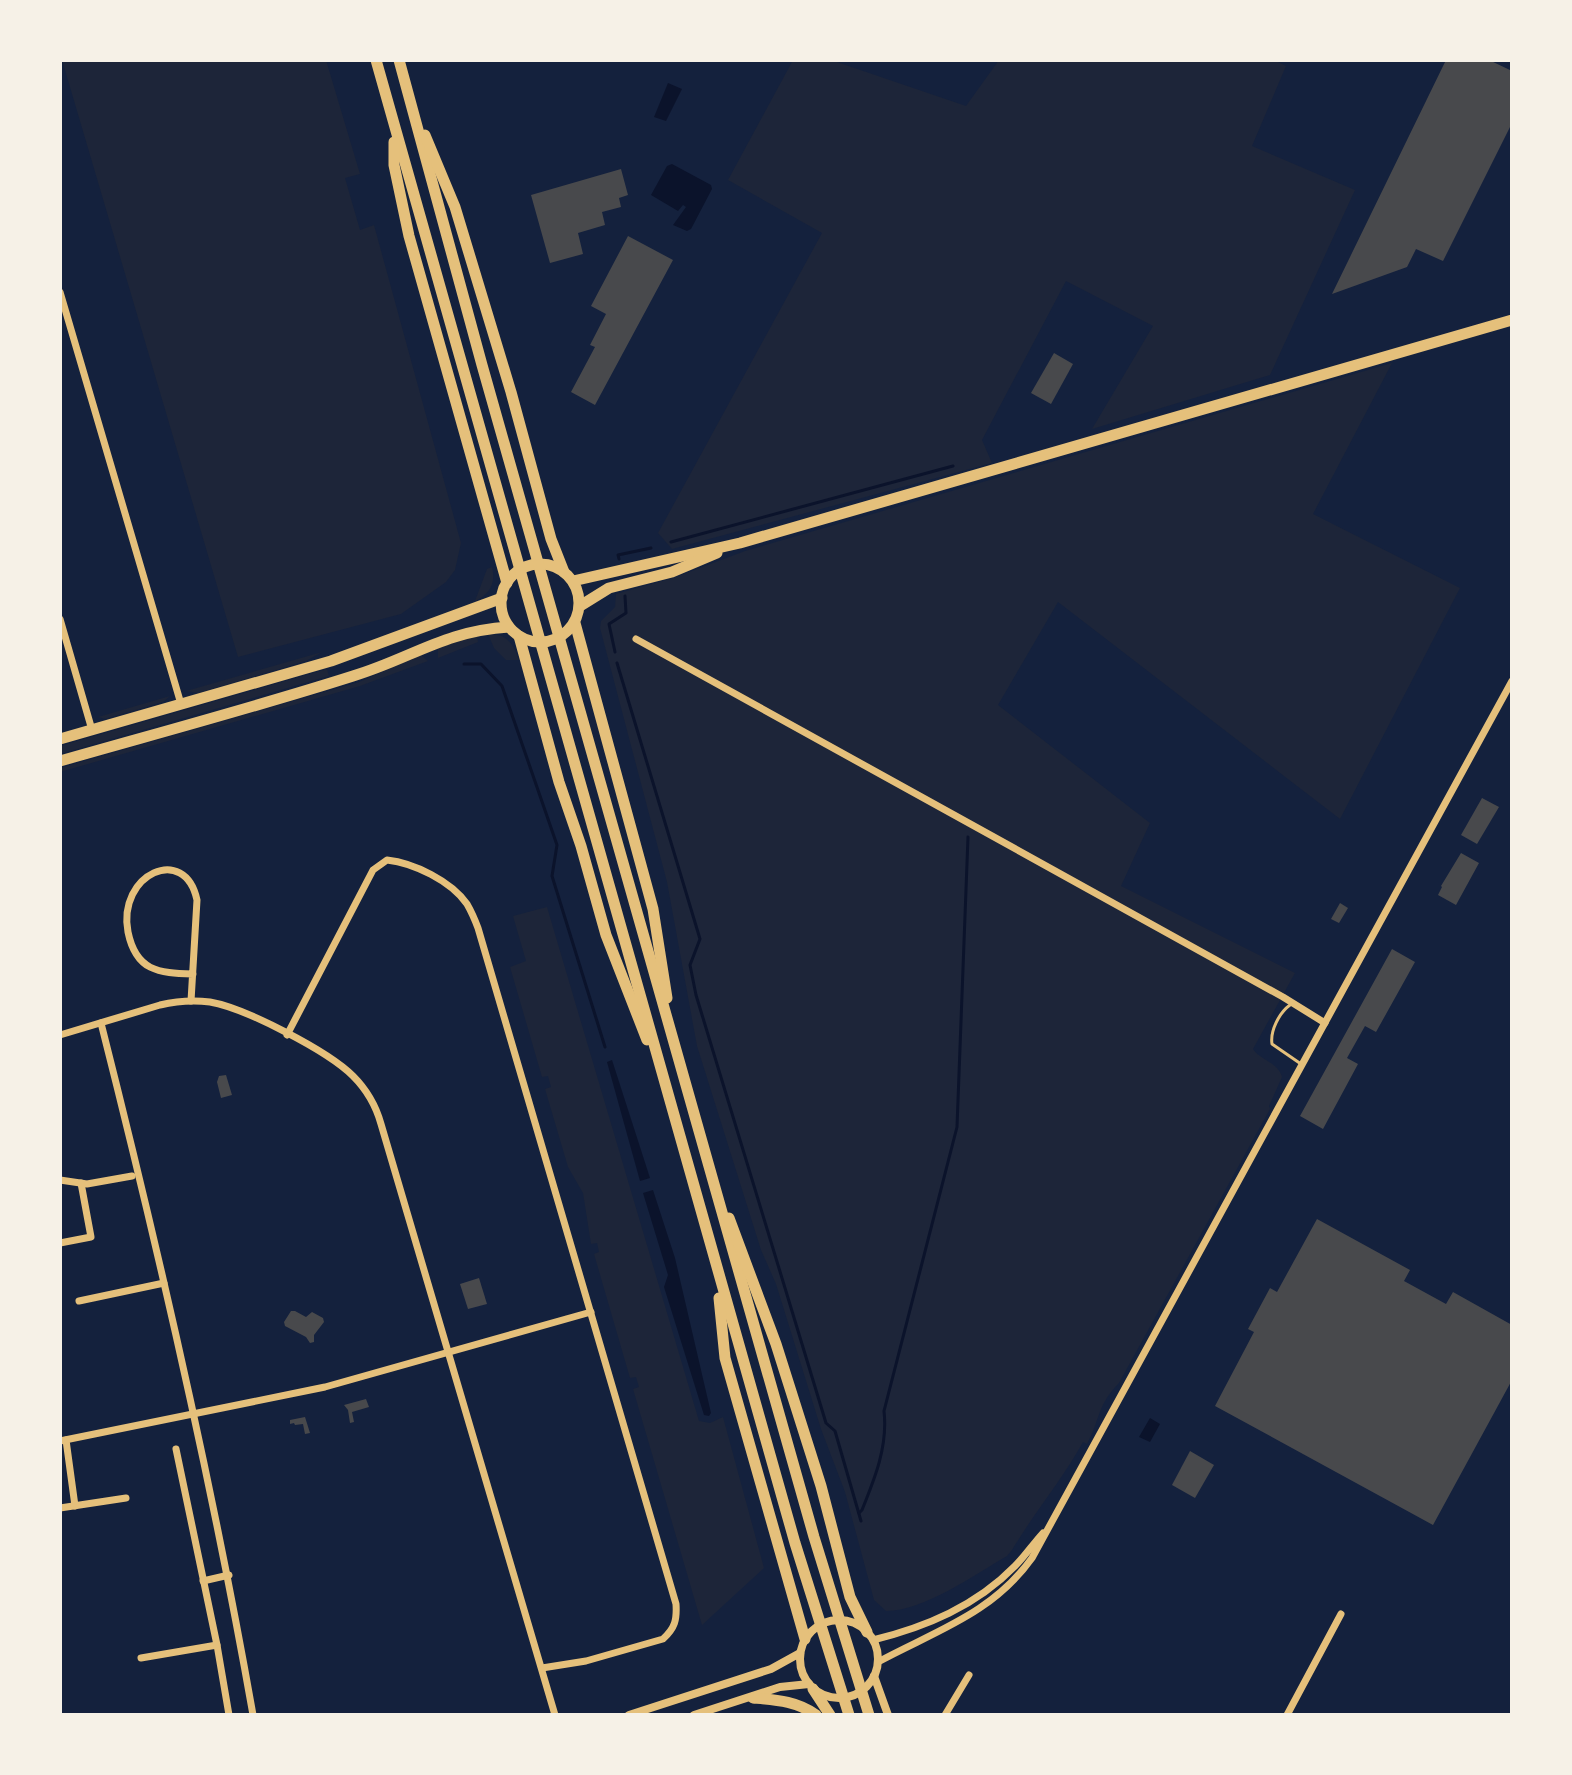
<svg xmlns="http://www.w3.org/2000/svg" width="1572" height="1775" viewBox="0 0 1572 1775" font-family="'Zilla Slab',serif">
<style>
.green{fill:#1d2539}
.water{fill:#0b132b}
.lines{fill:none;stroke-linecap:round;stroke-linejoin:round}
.stream{stroke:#0b132b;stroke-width:3}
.building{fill:#48494c}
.service{stroke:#e5c07b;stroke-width:3}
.minor{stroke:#e5c07b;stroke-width:7}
.tertiary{stroke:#e5c07b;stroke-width:8}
.primary{stroke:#e5c07b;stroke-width:11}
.trunk{stroke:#e5c07b;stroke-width:11}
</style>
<rect width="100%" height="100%" fill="#14213d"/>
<!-- green -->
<g class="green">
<polygon points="62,60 326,60 360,174 345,178 360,230 374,225 461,543 455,570 446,582 401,614 238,657"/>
<polygon points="793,60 831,60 966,106 999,60 1274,60 1286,66 1252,146 1355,190 1270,375 1092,429 1153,326 1066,281 982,440 992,463 672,549 658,533 822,233 728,180"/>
<path d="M1392 363 1313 514 1460 588 1340 819 1058 602 998 705 1150 823 1121 886 1295 973 1253 1049C1261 1061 1278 1062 1282 1077L1269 1106 1270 1109 1119 1383C1096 1407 1101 1418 1087 1444L1083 1442C1062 1480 1034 1513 1012 1550L1007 1556C974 1575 924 1611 886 1611L874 1600 845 1492 821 1429 776 1284 761 1250 697 1046 667 882 600 628 601 621 615 607 616 594 673 578 745 551Z"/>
<path d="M492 567C496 583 490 594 475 601L487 569Z"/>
<path d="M488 634C507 634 513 643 519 660H506L494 648Z"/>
<polygon points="477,636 478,642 438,658 438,649 441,646"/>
<polygon points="322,652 306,661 198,693 186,691"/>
<polygon points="421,655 428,661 360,686 60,772 60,768 359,682"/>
<polygon points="327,669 329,676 60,754 60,746"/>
<polygon points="170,696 163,702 105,719 98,717"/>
<polygon points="547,907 699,1421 710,1423 723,1417 764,1568 702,1625 633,1389 639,1387 636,1377 630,1378 594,1254 599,1252 597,1243 591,1244 583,1193 568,1167 545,1089 551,1087 548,1076 542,1077 510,967 526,961 513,916"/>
</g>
<!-- water -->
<g class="water">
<polygon points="668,83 682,89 666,121 654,117"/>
<polygon points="672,164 711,185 712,189 691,229 687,231 673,225 686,207 683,205 678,211 651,195 667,166"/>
<polygon points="612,1060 650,1178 640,1181 607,1062"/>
<polygon points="653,1190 675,1258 711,1413 709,1416 704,1415 664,1287 668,1275 643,1193"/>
<polygon points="1150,1418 1160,1424 1150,1442 1139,1437"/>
</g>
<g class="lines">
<!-- stream -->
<g class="stream">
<polyline points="671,542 953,466"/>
<polyline points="619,559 618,555 651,548"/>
<polyline points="615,652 609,624 626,613 625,596"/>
<polyline points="617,663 700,939 690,965 696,995 826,1423 835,1431 861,1521"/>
<polyline points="464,664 481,664 502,686 557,845 552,876 605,1047"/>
<path d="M859 1513 862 1510C875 1478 888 1446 884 1411L957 1127 968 837"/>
</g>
</g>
<!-- building -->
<g class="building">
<polygon points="1446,60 1489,60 1512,71 1512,123 1443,261 1416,249 1407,267 1332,294"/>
<polygon points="621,169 628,195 619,198 621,207 602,212 605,225 578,233 583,254 550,263 531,195"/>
<polygon points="628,236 673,260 595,405 571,392 595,347 590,345 606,314 591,306"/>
<polygon points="1054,353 1073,364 1051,404 1031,393"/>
<polygon points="1482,798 1499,807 1477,844 1461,835"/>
<polygon points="1461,853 1479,863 1456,905 1438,895 1442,887 1441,886"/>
<polygon points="1340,903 1348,908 1339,923 1331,919"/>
<polygon points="1392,949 1415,962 1376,1032 1365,1026 1347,1058 1358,1064 1323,1129 1300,1116"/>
<polygon points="226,1075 232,1095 221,1098 217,1082 219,1076"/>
<polygon points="1317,1219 1410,1270 1404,1281 1446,1304 1453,1292 1512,1325 1512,1380 1433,1525 1215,1406 1254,1332 1248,1329 1270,1288 1277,1292"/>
<polygon points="479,1278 487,1304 468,1309 460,1284"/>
<polygon points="291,1311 295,1311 306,1317 312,1312 323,1318 324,1322 314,1335 314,1342 310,1343 306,1337 285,1326 284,1322"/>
<polygon points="366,1399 369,1407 352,1412 354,1422 350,1423 348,1410 344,1405"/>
<polygon points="305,1417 310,1433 305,1434 303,1424 295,1425 294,1423 290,1424 290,1420"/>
<polygon points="1190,1451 1214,1465 1195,1498 1172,1485"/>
</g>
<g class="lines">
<!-- service -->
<path class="service" d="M1290 1005C1279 1013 1270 1031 1272 1044L1301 1064"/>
<!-- minor -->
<g class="minor">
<polyline points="60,292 181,704"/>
<polyline points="60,619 92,730"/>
<polyline points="636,639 1283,997 1325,1023"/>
<path d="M191 1001 197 900C185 843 117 874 128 932 136 971 158 973 193 974"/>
<path d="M101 1023C159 1252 212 1482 253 1715"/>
<path d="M60 1035 160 1005C177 1001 193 1000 210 1002 245 1008 328 1051 353 1076 367 1090 376 1106 381 1124L555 1715"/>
<path d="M287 1035 373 870 387 860C414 863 451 881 467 904 471 911 475 920 478 928L676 1604C677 1620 675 1628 663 1639L586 1661 542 1668"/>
<polyline points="60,1180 87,1184 132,1176"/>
<polyline points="60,1243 91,1237 81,1183"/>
<polyline points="79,1301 164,1283"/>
<polyline points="66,1440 75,1506"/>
<polyline points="60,1441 325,1387 591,1312"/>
<polyline points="176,1449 217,1645 229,1715"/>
<polyline points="60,1508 126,1498"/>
<polyline points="203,1581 229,1575"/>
<path d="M873 1640C926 1627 976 1606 1015 1566 1025 1556 1033 1544 1043 1533"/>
<polyline points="141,1658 217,1645"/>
<path d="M878 1662C935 1631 992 1614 1032 1558L1512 681"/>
<polyline points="945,1715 969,1675"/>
<polyline points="1287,1715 1341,1614"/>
</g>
<!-- tertiary -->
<g class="tertiary">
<circle cx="839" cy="1659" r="39"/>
<polyline points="874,1676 888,1715"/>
<polyline points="629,1715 771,1669 800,1653"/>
<polyline points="694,1715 780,1687 809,1684"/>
</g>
<!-- primary -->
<g class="primary">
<circle cx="540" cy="603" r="39"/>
<polyline points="573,581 740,543 1512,320"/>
<polyline points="580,606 609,588 672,572 717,553"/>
<polyline points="60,739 331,661 502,598"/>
<path d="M60 761C158 733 256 707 353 676 412 658 444 631 509 627"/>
</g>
<!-- trunk -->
<g class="trunk">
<polyline points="376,60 795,1543 849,1715"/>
<polyline points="399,60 482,365 814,1537 869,1715"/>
<polyline points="425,135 455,207 511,392 551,539 564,572"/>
<polyline points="394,142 394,165 409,236 507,583"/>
<polyline points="575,623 653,909 667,998"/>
<polyline points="519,636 559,782 581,846 606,935 647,1040"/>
<polyline points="729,1218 776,1344 821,1486 850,1597 867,1632"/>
<polyline points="719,1298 725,1358 805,1639"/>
<polyline points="813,1689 830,1715"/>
<path d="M753 1698C776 1700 797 1701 816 1715"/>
</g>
</g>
<!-- border -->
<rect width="1572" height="1775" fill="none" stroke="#f6f1e7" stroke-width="124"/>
</svg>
